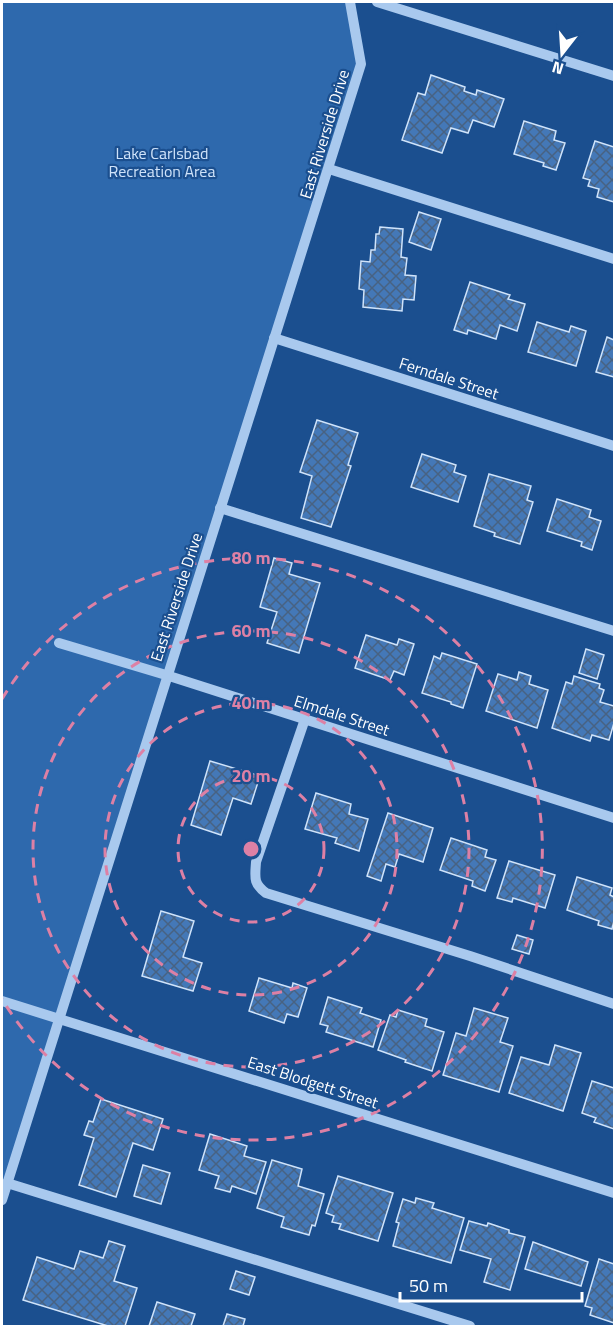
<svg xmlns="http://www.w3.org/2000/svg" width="616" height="1328" viewBox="0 0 616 1328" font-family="'Titillium Web',sans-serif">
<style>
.park{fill:#2e69ad}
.building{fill:url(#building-cross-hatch);stroke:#cfe3fa;stroke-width:1.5}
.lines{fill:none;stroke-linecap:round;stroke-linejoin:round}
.minor{stroke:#a9c9ee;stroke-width:10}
.ring{fill:none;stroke:#dd80a5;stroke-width:3;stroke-dasharray:10 8}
.labels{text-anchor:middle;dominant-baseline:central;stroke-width:4.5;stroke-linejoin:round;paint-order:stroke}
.street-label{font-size:16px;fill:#fff;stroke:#1b4f8f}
.park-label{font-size:16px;fill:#cfe3fa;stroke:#1b4f8f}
.centre{fill:#dd80a5;stroke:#1b4f8f;stroke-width:3}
.ring-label{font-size:18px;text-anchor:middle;font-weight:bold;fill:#dd80a5;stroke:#1b4f8f;stroke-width:4.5;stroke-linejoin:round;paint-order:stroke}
</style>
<defs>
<pattern id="building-cross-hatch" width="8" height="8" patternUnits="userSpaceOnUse" patternTransform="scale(1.5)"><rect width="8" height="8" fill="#4478b7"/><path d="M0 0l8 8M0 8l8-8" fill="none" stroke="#486282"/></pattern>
</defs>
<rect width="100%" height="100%" fill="#1b4f8f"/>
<!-- park -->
<polygon class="park" points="2,2 350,2 361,64 2,1200"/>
<!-- building -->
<g class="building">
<polygon points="431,75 465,87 464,91 476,95 477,90 504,99 494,127 473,120 468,133 451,128 442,153 402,140 418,93 425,95"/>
<polygon points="524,121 556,131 554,140 565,143 556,170 543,166 544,163 514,154"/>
<polygon points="595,141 614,147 614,202 597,197 599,189 588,186 590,180 583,178"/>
<polygon points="419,212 441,219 431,250 409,242"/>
<polygon points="380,227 403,229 401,257 407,258 405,275 416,276 414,300 403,299 402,311 363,307 364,290 359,289 361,261 370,262 371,250 375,250 376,234 379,234"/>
<polygon points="470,282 510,295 508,299 525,304 517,331 500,325 496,339 468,330 467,334 454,330"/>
<polygon points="537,322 569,332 571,326 586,331 576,366 528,352"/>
<polygon points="607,337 614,340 614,377 596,372"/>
<polygon points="317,420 358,433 348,465 351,466 331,527 301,518 312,476 300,472"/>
<polygon points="422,454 456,465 454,472 466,476 458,502 411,487"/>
<polygon points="489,474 531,486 527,500 533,502 520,544 494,536 495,533 474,526"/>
<polygon points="557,499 591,510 589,517 601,521 592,550 581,546 582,542 547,531"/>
<polygon points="274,558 292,563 289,574 320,583 299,653 267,643 277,612 260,607"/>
<polygon points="366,635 397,645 399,639 414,644 404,675 394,671 390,680 355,668"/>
<polygon points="586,649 604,655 597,679 579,673"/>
<polygon points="442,653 477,664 463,708 451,704 451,702 422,693 434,656 440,659"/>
<polygon points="519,672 531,676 529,684 548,690 537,728 486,711 498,674 517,680"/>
<polygon points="574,676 600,684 599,688 604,690 600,702 614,706 614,723 609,740 592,735 590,741 552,728 566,682 572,684"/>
<polygon points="210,761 260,776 251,804 233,798 221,835 191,825"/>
<polygon points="316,793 351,804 349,814 368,819 359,851 335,843 337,838 305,829"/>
<polygon points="388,813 433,828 423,862 399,854 395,867 386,864 381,881 367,876"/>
<polygon points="451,838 487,850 485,857 496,860 485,891 472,886 473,881 440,870"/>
<polygon points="509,861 555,875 545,908 513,898 512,902 497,898"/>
<polygon points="577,877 612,888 610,895 614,897 614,921 612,929 598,925 599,921 567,910"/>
<polygon points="161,911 194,921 183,957 202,963 193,991 142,976"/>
<polygon points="517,935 533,940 529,954 512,949"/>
<polygon points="259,978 292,988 293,983 307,988 298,1017 287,1014 284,1023 249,1011"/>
<polygon points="328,997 362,1008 360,1013 381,1020 373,1047 326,1032 328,1026 320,1024"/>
<polygon points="474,1008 508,1018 500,1042 513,1046 499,1092 443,1075 456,1033 466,1036"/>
<polygon points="398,1010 427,1019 425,1026 444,1032 432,1071 405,1062 406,1060 378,1050 390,1015 396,1017"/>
<polygon points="555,1045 581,1053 563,1111 509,1093 521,1057 549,1065"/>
<polygon points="592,1081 614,1088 614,1129 594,1122 596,1118 582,1113"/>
<polygon points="101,1099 163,1119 153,1150 133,1143 116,1197 79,1185 94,1138 84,1135 89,1121 93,1122"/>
<polygon points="210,1134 247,1146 244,1156 266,1162 256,1194 232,1186 230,1192 215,1188 219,1176 199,1170"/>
<polygon points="272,1160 302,1169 298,1186 324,1194 315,1226 312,1225 309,1235 281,1227 284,1217 257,1208"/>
<polygon points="143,1165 170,1173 161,1204 134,1196"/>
<polygon points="338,1176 393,1193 378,1241 339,1229 341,1224 332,1222 334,1216 326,1213"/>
<polygon points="416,1198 434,1203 432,1208 464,1218 451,1263 393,1246 399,1223 396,1222 403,1199 415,1203"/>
<polygon points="469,1221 487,1226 488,1223 509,1230 509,1233 525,1237 510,1290 484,1282 491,1259 460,1250"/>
<polygon points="109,1241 125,1246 114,1281 137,1288 125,1326 108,1326 23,1300 37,1257 74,1269 80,1251 103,1258"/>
<polygon points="533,1242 588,1262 581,1286 525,1269"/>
<polygon points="599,1259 614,1264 614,1323 590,1315 592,1308 585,1306"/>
<polygon points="236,1271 255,1277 249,1295 230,1289"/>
<polygon points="157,1302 195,1314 191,1326 149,1326"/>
<polygon points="227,1314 245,1319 243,1326 223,1326"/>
</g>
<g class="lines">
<!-- minor -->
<g class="minor">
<polyline points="377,2 614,76"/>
<polyline points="329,169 614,259"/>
<polyline points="274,338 614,446"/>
<polyline points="220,508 614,631"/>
<polyline points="59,643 166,675 614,818"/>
<path d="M305 719 256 862C255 878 253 883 266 893L470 956 614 1004"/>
<polyline points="2,1001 614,1193"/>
<polyline points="7,1183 470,1326"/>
<polyline points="2,1200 361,64 350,2"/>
</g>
</g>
<!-- distance rings -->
<g class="ring">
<circle cx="251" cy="849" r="73"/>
<circle cx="251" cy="849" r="146"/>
<circle cx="251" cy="849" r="218"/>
<path d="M2 699A291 291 0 1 1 2 999"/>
</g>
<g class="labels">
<!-- street labels -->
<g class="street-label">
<text transform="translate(324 134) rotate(-73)">East Riverside Drive</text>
<text transform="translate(449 378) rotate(18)">Ferndale Street</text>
<text transform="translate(176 597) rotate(-72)">East Riverside Drive</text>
<text transform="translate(342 715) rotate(18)">Elmdale Street</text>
<text transform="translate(313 1082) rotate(18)">East Blodgett Street</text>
</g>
<!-- park labels -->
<g class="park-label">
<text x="162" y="153">Lake Carlsbad<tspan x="162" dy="18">Recreation Area</tspan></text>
</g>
</g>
<circle cx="251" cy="849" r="9" class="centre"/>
<g class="ring-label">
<text x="251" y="564">80 m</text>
<text x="251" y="637">60 m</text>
<text x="251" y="709">40 m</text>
<text x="251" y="782">20 m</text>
</g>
<!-- border -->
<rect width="616" height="1328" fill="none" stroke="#ffffff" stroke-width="6"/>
<!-- north arrow -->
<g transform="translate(562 54) rotate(197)" stroke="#1b4f8f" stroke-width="4.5" paint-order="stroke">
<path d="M0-4.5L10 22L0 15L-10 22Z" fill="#ffffff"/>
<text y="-9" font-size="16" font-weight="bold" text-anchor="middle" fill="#ffffff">N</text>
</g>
<!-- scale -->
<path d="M400 1292v9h182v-9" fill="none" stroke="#ffffff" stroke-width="3"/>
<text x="409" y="1292" font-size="18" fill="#ffffff" stroke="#1b4f8f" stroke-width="4.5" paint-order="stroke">50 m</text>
</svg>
